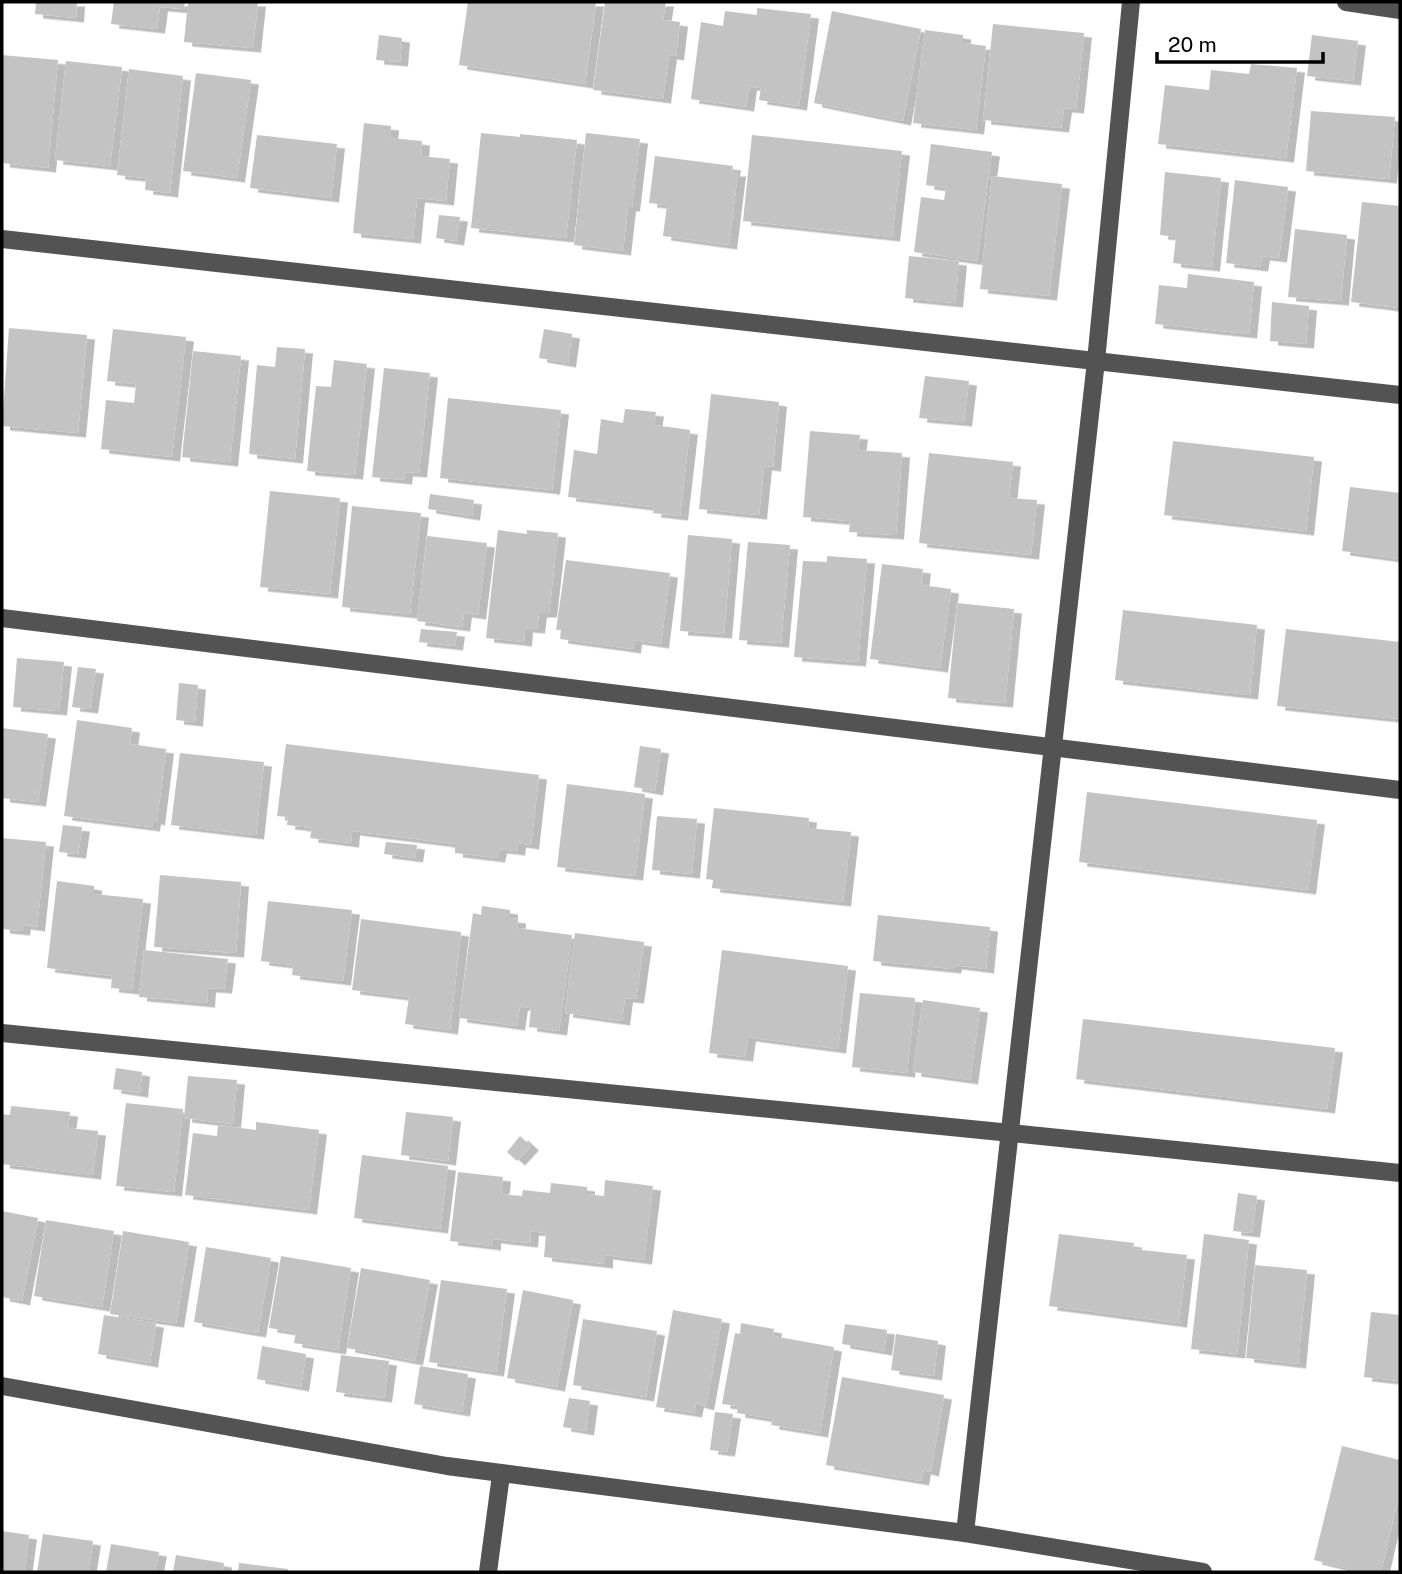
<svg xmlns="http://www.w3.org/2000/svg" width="1402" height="1574" viewBox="0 0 1402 1574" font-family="'Public Sans',sans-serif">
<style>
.building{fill:#c3c3c3;filter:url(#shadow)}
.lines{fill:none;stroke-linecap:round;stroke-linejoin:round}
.minor{stroke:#535353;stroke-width:18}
</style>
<defs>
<filter id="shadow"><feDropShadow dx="8" dy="4.5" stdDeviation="0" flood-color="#0004"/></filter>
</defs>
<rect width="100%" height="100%" fill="#fff"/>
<!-- building -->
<g class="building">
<polygon points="36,2 77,2 76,18 35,14"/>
<polygon points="114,2 185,2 184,9 160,7 157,29 111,24"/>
<polygon points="188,2 258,2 253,48 184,42"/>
<polygon points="468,2 596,2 585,84 459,65"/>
<polygon points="605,2 666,2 663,20 680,22 676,56 669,55 663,99 593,90"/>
<polygon points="757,8 811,14 799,106 759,100 761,88 749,86 746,107 691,99 701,22 723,26 725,11 757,15"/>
<polygon points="832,11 921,29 903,121 814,103"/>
<polygon points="993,24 1084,33 1076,109 1064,108 1061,128 983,120"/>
<polygon points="925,30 963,35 963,43 986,46 976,130 913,123"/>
<polygon points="379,35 402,38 400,62 376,60"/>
<polygon points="1312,35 1358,41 1353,81 1307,76"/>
<polygon points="2,55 58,60 48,168 2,163"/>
<polygon points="66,61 122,67 110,166 55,160"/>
<polygon points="1251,64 1297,68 1286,158 1158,144 1165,85 1209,90 1211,70 1249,74"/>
<polygon points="129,69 183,76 170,193 145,190 146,178 117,175"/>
<polygon points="196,73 251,80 237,178 183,171"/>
<polygon points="1311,111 1395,117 1389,179 1306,171"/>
<polygon points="364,123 391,126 390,138 422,141 421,156 450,159 446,201 417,198 413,239 353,233"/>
<polygon points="481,133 520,137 520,134 577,140 566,238 471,228"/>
<polygon points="586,133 640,139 632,207 628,207 623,251 574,245"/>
<polygon points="257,135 337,144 331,198 250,188"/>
<polygon points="752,135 902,151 892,237 743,221"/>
<polygon points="931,144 992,152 977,261 914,252 921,197 944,200 946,188 926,185"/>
<polygon points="655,156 733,166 732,172 738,172 729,245 663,236 667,205 649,203"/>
<polygon points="1165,172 1221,178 1212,267 1173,263 1176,237 1160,235"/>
<polygon points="992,176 1062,184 1049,296 980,289"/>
<polygon points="1235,180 1288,187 1279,258 1262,256 1260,267 1226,263"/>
<polygon points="1362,202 1400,206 1400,308 1351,302"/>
<polygon points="439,215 460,217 456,241 436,238"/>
<polygon points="1295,229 1347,235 1341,301 1288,297"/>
<polygon points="909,256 959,261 955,303 905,298"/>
<polygon points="1188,274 1254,282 1249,334 1155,324 1159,285 1187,288"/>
<polygon points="1272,302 1309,306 1306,344 1270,341"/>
<polygon points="9,328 87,335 78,433 2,426"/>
<polygon points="113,329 186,337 172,457 101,449 106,400 134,403 136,384 107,381"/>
<polygon points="544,329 572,334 568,363 539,358"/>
<polygon points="277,347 305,349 295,459 249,454 257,365 275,367"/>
<polygon points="193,351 241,356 230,462 182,457"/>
<polygon points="334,360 367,364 355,475 307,471 316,386 331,387"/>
<polygon points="384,368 430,373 419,473 405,472 404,480 372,477"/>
<polygon points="925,376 969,381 964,422 919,418"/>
<polygon points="711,394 779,402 773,467 764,466 759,515 699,509"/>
<polygon points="448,398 561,410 552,490 440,478"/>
<polygon points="625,409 656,412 654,425 690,430 680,516 653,513 654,507 568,497 574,450 597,454 601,419 623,423"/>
<polygon points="810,431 860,435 858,450 902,453 896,535 849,532 850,521 803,517"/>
<polygon points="1173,441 1314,457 1306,531 1164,515"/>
<polygon points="929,453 1013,462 1009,498 1037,500 1031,555 919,543"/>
<polygon points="1350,487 1400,493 1400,559 1342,551"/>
<polygon points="270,491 340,498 330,594 260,587"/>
<polygon points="430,494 474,500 472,516 428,509"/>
<polygon points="352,506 421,513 410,614 342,607"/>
<polygon points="498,530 527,534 527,530 558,533 549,613 539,613 537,629 525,628 524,642 486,638"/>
<polygon points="688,535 732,539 724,634 680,631"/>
<polygon points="427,536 487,543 478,615 464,613 462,627 417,621"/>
<polygon points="748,542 790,545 781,643 739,640"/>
<polygon points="827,556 867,559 858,662 794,657 803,561 827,562"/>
<polygon points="566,560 670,573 661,644 634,640 633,649 560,639 561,630 556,630"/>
<polygon points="882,564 923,569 921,585 951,589 940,668 870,659"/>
<polygon points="957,603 1014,609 1005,703 948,698"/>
<polygon points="1123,610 1257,625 1250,695 1115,680"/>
<polygon points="421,629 457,632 455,646 419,642"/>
<polygon points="1286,629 1400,642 1400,719 1277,706"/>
<polygon points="17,658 64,662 59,711 13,707"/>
<polygon points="78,667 96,669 90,709 72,707"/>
<polygon points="179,683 198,685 195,722 176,720"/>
<polygon points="77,720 132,728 130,744 166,749 157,821 153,820 152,827 64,816"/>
<polygon points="2,728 48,734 38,802 2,798"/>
<polygon points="286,744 539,775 531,845 518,843 517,851 499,849 497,858 455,853 455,844 352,831 351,843 310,838 312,828 287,825 288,817 277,816"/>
<polygon points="640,746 661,749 655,791 634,787"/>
<polygon points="180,753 264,762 256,835 171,825"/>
<polygon points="567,784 645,794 635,876 557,867"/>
<polygon points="1087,792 1317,820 1308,890 1079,862"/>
<polygon points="714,808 809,818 808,828 851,832 843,902 712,888 713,880 706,879"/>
<polygon points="657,816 697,819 692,874 652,870"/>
<polygon points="63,825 82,827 78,854 59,852"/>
<polygon points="2,838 46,842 37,927 23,925 22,931 2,929"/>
<polygon points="386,842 417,845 415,858 384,854"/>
<polygon points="160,875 241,882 236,953 154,947"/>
<polygon points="57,881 94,886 94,894 143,899 132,990 111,988 112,976 47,968"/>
<polygon points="268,901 352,910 343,981 292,975 293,965 261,961"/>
<polygon points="482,906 510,910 510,918 518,919 517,928 572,935 559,1031 529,1027 531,1008 520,1006 517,1026 459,1018 473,913 481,915"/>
<polygon points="878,915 990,927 986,969 954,965 953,969 873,961"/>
<polygon points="361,919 461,932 450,1030 405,1024 409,997 352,990"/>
<polygon points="575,933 644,942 636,999 625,998 622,1021 565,1013"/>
<polygon points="144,950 228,959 224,989 208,988 207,1003 139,997"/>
<polygon points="722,950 848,966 838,1049 748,1037 745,1057 709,1053"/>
<polygon points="860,993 915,998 907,1073 852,1067"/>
<polygon points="923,1000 980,1008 970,1080 913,1072"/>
<polygon points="1083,1019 1335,1048 1327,1109 1076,1079"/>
<polygon points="116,1068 142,1072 140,1093 113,1089"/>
<polygon points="188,1076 237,1080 233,1124 184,1118"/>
<polygon points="126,1103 183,1109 174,1192 116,1186"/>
<polygon points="11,1106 70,1112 68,1128 98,1131 93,1175 2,1164 2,1114 10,1115"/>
<polygon points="406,1112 453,1117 448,1161 401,1155"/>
<polygon points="256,1122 319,1130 309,1210 185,1195 193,1133 217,1136 218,1125 256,1130"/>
<polygon points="520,1136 531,1146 517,1161 507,1152"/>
<polygon points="362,1155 448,1166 440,1229 354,1218"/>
<polygon points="458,1172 503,1177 501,1194 522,1196 523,1190 550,1193 551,1183 587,1187 587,1194 604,1196 605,1180 653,1186 644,1260 605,1255 605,1264 544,1257 546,1233 531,1231 530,1243 493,1239 493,1246 450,1241"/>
<polygon points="1238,1193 1257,1196 1252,1233 1233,1231"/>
<polygon points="2,1211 38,1218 22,1301 2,1297"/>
<polygon points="46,1220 114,1231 102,1307 34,1296"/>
<polygon points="123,1231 189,1242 176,1323 110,1314"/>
<polygon points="1059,1234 1134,1243 1133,1249 1187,1255 1179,1323 1049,1306"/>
<polygon points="1204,1234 1249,1240 1237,1354 1191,1349"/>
<polygon points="206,1247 271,1258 258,1333 194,1322"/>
<polygon points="281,1256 351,1268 338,1350 294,1343 296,1332 269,1328"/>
<polygon points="1255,1265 1307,1270 1298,1364 1246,1358"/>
<polygon points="361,1268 430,1280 415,1361 347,1348"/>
<polygon points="441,1280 507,1289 496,1372 429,1362"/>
<polygon points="523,1290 573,1300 557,1387 507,1378"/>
<polygon points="673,1310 722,1319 706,1406 696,1403 694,1413 656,1407"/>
<polygon points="1371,1312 1400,1315 1400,1381 1364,1377"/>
<polygon points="104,1315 156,1323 150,1363 98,1354"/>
<polygon points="583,1319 657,1331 646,1397 573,1385"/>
<polygon points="741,1323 774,1329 773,1336 834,1347 820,1433 771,1425 773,1419 737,1413 738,1406 722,1404 735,1333 740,1334"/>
<polygon points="845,1324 887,1330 884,1351 842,1344"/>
<polygon points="896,1334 938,1341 934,1376 891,1370"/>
<polygon points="262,1346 306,1354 301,1387 257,1379"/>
<polygon points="341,1355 389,1361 384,1398 336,1392"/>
<polygon points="420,1366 468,1374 462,1412 414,1404"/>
<polygon points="842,1377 944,1395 931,1472 923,1470 921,1481 826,1465"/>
<polygon points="569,1398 590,1401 586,1431 563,1427"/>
<polygon points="715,1412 733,1414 727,1452 710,1450"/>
<polygon points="1342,1446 1400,1460 1400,1505 1397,1503 1381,1572 1362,1572 1314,1560"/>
<polygon points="2,1531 29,1535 24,1572 2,1572"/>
<polygon points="43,1534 93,1541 88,1572 37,1572"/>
<polygon points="111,1544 159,1552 155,1572 106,1572"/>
<polygon points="176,1555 224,1563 223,1572 173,1572"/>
<polygon points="239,1563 288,1569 288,1572 238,1572"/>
</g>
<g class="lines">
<!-- minor -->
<g class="minor">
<polyline points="1346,2 1400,10"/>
<polyline points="2,239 1400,395"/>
<polyline points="2,618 1400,790"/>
<polyline points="2,1033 1011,1133 1400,1173"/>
<polyline points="2,1386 447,1466 965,1533 1203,1572"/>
<polyline points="965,1533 1096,361 1131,2"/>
<polyline points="488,1572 501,1475"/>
</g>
</g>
<!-- border -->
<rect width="1402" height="1574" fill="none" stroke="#000000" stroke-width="7"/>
<!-- scale -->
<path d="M1157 52v10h166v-10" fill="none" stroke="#000000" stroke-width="3.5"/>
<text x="1168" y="52" font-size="21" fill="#000000" stroke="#ffffff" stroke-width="5" paint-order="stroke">20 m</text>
</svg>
